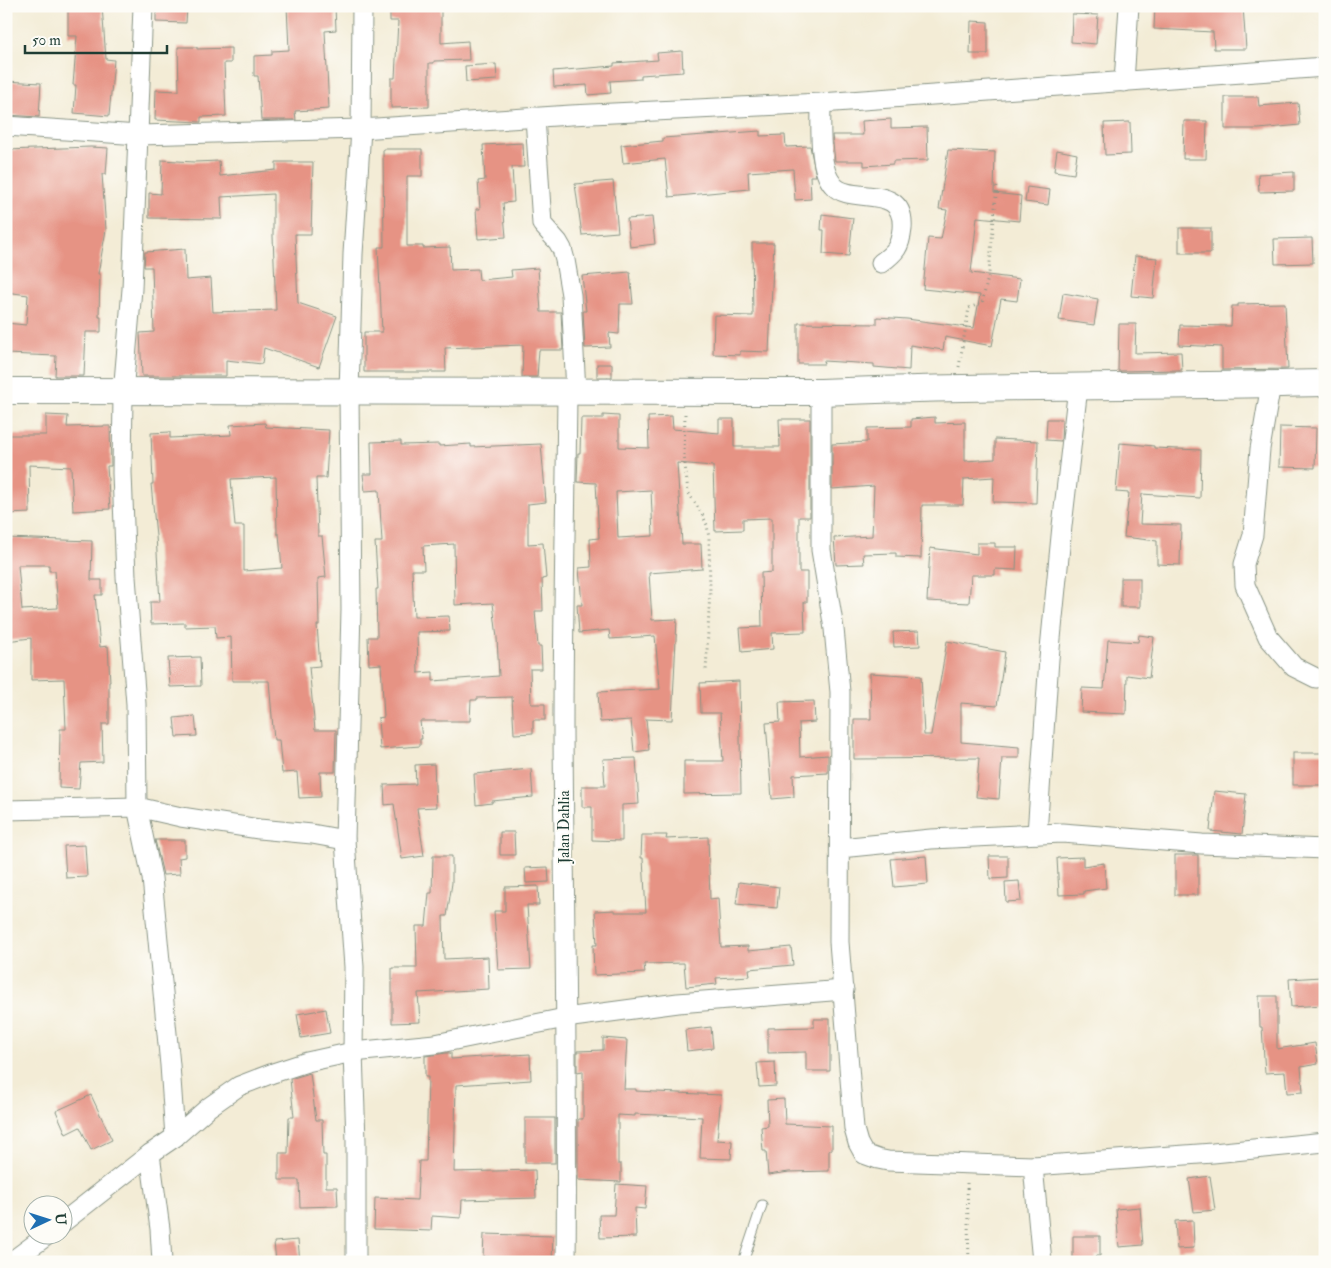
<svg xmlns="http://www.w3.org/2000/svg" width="1331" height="1268" viewBox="0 0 1331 1268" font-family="'IM FELL Double Pica',serif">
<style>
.building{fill:#e69384;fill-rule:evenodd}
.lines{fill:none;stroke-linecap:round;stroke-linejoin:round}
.service-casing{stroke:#899485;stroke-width:11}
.minor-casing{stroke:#899485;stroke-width:21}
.secondary-casing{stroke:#899485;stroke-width:28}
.path{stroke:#899485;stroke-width:3;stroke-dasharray:1 4;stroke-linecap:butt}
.service{stroke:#fff;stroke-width:9}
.minor{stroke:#fff;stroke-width:19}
.secondary{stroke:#fff;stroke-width:26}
.labels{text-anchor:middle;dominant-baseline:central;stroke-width:4;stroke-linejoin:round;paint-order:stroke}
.street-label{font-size:15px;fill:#1f3d34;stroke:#fdfcf7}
</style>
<rect width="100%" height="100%" fill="#fdfcf7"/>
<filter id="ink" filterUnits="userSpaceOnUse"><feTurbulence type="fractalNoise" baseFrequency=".02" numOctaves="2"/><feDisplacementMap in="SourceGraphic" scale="10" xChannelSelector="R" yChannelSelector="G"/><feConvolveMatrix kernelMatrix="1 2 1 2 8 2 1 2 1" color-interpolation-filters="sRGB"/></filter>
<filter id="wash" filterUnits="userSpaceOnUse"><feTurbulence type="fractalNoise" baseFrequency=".0096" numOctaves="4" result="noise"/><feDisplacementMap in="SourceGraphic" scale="20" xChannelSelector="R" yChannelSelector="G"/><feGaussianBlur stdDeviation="1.12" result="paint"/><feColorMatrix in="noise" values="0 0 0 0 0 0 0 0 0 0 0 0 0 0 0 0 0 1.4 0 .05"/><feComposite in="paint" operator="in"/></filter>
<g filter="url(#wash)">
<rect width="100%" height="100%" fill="#f3ecd6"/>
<g id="blocks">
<!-- building -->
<g class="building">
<polygon points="68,6 102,6 106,59 114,60 109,116 74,113 76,85 73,85 77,36 68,36"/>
<polygon points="156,6 187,6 186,23 156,22"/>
<polygon points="287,6 335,6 336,30 325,31 329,109 295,111 296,120 261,120 258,76 254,76 254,56 272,55 272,51 289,50"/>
<polygon points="390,6 441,6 441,43 468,41 469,60 434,61 434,63 429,63 429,107 391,108 391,78 395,78 398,21 390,21"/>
<polygon points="1155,6 1243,6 1246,49 1214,49 1213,32 1154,29"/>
<polygon points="1072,14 1098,15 1096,44 1071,42"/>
<polygon points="971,21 988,22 988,54 970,54"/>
<polygon points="178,47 197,47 197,49 231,48 231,63 224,63 226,116 201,117 201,122 155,120 156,90 179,91"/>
<polygon points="682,51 683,72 641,75 641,79 610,81 611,93 588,95 587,85 554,87 553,71 614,66 614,63 658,60 657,53"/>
<polygon points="496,64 497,80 466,82 465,66"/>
<polygon points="6,81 41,83 39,117 6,115"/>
<polygon points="1225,97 1258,97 1259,106 1298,103 1300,125 1259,129 1225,129"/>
<polygon points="891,119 891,128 927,127 928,160 893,161 893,164 864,166 864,161 835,161 832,135 863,135 862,121"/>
<polygon points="1184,121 1207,121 1206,159 1183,159"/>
<polygon points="1130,122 1131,154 1105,155 1104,123"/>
<polygon points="760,131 760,136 785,135 786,147 810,146 816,176 810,176 811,199 795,200 793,169 748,172 749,189 669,197 665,159 623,163 621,145 663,141 663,138"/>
<polygon points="523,143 524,167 512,167 514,202 503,203 506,237 478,239 476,209 480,209 478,181 485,180 483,145"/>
<polygon points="91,147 108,148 106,174 102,174 106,230 98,274 100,274 99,317 101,317 101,332 86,332 84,376 55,376 56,356 6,354 6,323 26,325 28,295 6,292 6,150"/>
<polygon points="383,149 422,149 422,176 407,176 407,246 423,246 423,248 450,247 451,270 478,269 479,280 512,277 511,270 538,268 541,312 561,312 563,350 539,350 537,377 522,377 523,345 445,348 446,372 364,372 364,332 382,332 378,247 384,247"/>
<polygon points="948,150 995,152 994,193 1021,196 1019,221 977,217 971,273 1020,279 1017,301 1001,299 992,346 945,337 943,350 910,345 909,370 874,367 874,364 823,361 824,364 798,364 798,323 877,324 877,317 907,319 974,328 980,295 923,289 928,238 941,239 947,210 939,209"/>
<polygon points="1057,150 1077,154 1074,174 1054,171"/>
<polygon points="162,160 194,162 219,161 220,176 276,170 276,162 313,162 311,234 295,234 298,303 337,316 319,367 264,348 262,364 226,360 226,376 142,376 140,333 154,332 152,267 144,267 145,252 185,249 186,280 211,278 213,312 276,310 273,236 273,194 221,197 222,219 149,218 149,193 161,194"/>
<polygon points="1294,172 1294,191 1259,192 1258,174"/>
<polygon points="613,181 618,232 582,235 575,184"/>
<polygon points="1027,187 1050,190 1048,205 1025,202"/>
<polygon points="822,214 853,218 849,256 823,254 824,230 821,230"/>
<polygon points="652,217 655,244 630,247 627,219"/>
<rect x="1179" y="228" width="32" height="25"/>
<polygon points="1312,238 1313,263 1275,264 1274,239"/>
<polygon points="752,243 774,243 769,352 740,351 740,355 713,354 714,315 753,316"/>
<polygon points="1135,256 1157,258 1153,298 1131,296"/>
<polygon points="630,272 633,304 620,304 619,334 609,333 610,347 585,348 583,311 586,311 582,276"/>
<polygon points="1063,293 1098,299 1094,325 1059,320"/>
<polygon points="1285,303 1288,369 1222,370 1222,347 1179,345 1180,325 1231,326 1232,306 1238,306 1238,304"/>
<polygon points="1119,324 1136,324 1135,353 1181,352 1182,370 1118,371"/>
<rect x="597" y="364" width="15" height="13"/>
<polygon points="46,415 68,416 67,427 110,426 111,466 107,466 110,509 73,511 71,467 29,465 30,513 8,514 9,461 6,461 6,435 46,435"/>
<path d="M603 415 619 416V447L649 448 648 417 672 416 673 429 719 433V419H734V447H780L779 419H810V517H799V572H807V602H804L805 632 772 633 773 649 742 652 740 628 762 627 761 573 772 572V518L743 519V530L715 531 713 466 677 463 682 544H701L702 569 649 573 652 620 677 619 672 720 646 719 649 750 634 752 631 720 600 722 598 692 660 689 655 636 610 639 609 630 579 633 577 605H582L579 568 591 567 590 539 599 538 596 483 577 482 578 453H580L581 418H603ZM651 490 653 536 618 538 616 492Z"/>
<polygon points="935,417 935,423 965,422 965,461 995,459 995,439 1038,441 1036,503 993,502 994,477 964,479 963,505 922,505 921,558 896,557 896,553 863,554 864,564 836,565 834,538 872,536 874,486 832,489 832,444 867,442 867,428 911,427 911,419"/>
<polygon points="1047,419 1062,419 1061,441 1046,440"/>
<path d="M265 423 266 427 329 430 326 478H316L318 536H322L326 577 318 578 319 625H317L320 666 309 667 315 730H336L335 772H320L321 797 299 798 297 772 282 773 279 740H274L269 681H232L231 637 216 638 215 626 185 627V623L151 624 150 602H160L156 536 151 484H153L151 433 170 432V438L231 435 230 425ZM276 477 277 534H279L282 568 244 571V526H235L231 479Z"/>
<polygon points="1280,427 1316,428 1315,468 1279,467"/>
<path d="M401 441V445L439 444V446L471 444V447L541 444 546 502 528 504V544L543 543 546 578 542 579 543 611H535L538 646H541L542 669H530L531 704H545V720H533V733L514 734 512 697 477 698V700H471L470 721H420L422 739H420V746L380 749 378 718 384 717 381 664 369 665 368 637H377L376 589H378L375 542H382L379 490 365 491 363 474H372L371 442ZM454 544 455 605 493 603 497 638 499 676 433 681V672L418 673 417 632 450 631 449 616 414 617 412 570H424L423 546Z"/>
<polygon points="1120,443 1154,446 1154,448 1201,450 1200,498 1142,494 1140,524 1181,525 1180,565 1157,564 1157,541 1124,537 1129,493 1116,492"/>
<path d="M6 538 92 541 91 580H102V595H95L100 647 108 646 110 682H109V724H102L103 762 81 763 79 789 59 788 60 729H66L64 679 31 680V638L6 641ZM18 565H49V571H55L58 608 22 610Z"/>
<polygon points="977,543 995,543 995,547 1017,547 1016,570 995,569 995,575 971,575 969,603 927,601 930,548 977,554"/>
<rect x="1121" y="578" width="19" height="29"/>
<polygon points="919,631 920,646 894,647 893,632"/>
<polygon points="1139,635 1154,637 1149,678 1127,675 1126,714 1081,712 1082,688 1104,689 1108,640 1138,642"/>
<polygon points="947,641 1005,652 997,706 961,703 961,742 1019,747 1019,758 1002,758 999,799 976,797 979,758 854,759 854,719 871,719 870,673 921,676 924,735 931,735"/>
<polygon points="200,657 201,686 170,687 168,658"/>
<polygon points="739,681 741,793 684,794 684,761 723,761 720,713 701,713 700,683"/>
<polygon points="814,701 815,722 799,723 800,757 828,755 828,773 793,775 794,797 772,799 766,723 780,722 779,702"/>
<polygon points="195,716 197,736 176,737 174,718"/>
<rect x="1293" y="753" width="32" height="32"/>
<polygon points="636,758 639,804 622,805 622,841 592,840 592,807 582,807 582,786 605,786 603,759"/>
<polygon points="434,764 436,807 417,808 424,856 402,859 394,804 385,805 384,785 416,784 415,765"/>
<polygon points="531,769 533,797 492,801 492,803 476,805 474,774"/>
<polygon points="1214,791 1246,794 1242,834 1210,831"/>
<polygon points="500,832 514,832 515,855 500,855"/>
<polygon points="642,835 667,835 666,839 708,837 710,899 718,898 721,947 748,946 748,951 791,947 793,965 749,969 750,976 716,978 717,984 686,987 684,963 644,964 645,973 594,975 593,945 597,945 595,911 615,910 615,912 646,912 643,858 641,858"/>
<polygon points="155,840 185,840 185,857 179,858 180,874 163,875"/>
<polygon points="85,845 87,877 66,878 64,846"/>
<rect x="1175" y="855" width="23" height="40"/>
<polygon points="433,856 452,856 452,883 447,916 443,916 444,959 488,957 489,989 418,993 420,1022 392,1023 392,968 417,968 416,926 426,926 429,893 432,893"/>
<polygon points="926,856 928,884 894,887 891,859"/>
<polygon points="989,856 1008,856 1008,878 990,879"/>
<polygon points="1083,857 1083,866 1104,863 1106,888 1084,891 1084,894 1059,895 1057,858"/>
<polygon points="548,867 549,882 526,883 525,868"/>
<polygon points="1019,881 1021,901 1006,902 1005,882"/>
<polygon points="739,882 779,887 777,908 736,904"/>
<polygon points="538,886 539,905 527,905 531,969 498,970 494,911 505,911 505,887"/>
<polygon points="1321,977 1323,1005 1291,1007 1289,979"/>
<polygon points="1259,996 1277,996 1277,1049 1315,1043 1318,1064 1301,1067 1303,1092 1287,1093 1285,1072 1265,1073 1262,1027 1260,1027"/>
<polygon points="326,1009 330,1033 301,1038 297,1014"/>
<polygon points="814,1019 830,1019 830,1071 806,1071 806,1052 768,1053 768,1028 814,1027"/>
<polygon points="711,1027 713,1048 687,1051 685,1030"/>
<polygon points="603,1038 627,1040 624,1089 636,1089 636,1091 721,1095 717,1140 732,1141 731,1159 700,1158 702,1117 635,1114 635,1116 618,1115 618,1164 621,1164 621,1182 578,1180 578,1119 583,1119 583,1071 577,1072 577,1051 603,1050"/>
<polygon points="446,1053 451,1053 451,1059 530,1054 531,1080 456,1085 454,1172 535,1170 536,1198 462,1200 461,1218 432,1216 431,1231 374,1229 375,1198 417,1200 419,1161 426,1161 428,1077 425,1077 425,1056"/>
<polygon points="775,1062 776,1086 759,1087 757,1063"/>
<polygon points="310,1073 316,1120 322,1120 323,1155 326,1155 326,1187 337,1187 338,1206 300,1207 299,1180 279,1180 279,1153 288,1153 289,1117 294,1117 290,1079"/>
<polygon points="91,1095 112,1140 91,1150 80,1127 66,1134 56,1111"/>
<polygon points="784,1099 785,1124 832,1126 832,1150 829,1150 829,1171 789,1172 768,1175 766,1151 763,1151 761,1127 768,1126 767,1100"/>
<rect x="525" y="1118" width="30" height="45"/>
<polygon points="1210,1176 1215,1210 1194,1212 1189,1179"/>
<polygon points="616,1184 647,1186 645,1209 635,1208 636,1237 600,1238 599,1215 614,1215"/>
<polygon points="1140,1207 1143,1245 1119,1247 1116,1209"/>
<polygon points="1193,1220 1194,1248 1177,1249 1175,1221"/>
<polygon points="484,1234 553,1236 552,1262 524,1262 524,1258 483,1257"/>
<polygon points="1073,1236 1100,1236 1100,1256 1095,1256 1095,1262 1073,1262"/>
<polygon points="298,1240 300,1262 276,1262 274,1242"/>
</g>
</g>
</g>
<g filter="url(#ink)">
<use href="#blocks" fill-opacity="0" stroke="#899485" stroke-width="1"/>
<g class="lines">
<!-- service casing -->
<g class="service-casing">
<polyline id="service" points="743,1262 762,1205"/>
</g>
<!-- minor casing -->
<g class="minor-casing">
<g id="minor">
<polyline points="143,6 132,289 123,393 122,473 126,577 136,704 137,807 152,878 170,1065 175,1137"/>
<polyline points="1124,82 1129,6"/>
<path d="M821 103C821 125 818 168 833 185 850 206 906 181 902 229 900 247 896 252 881 263"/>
<polyline points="535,117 542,224 558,242 562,249 565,260 571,295 576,392"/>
<polyline points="6,126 139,135 361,129 571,115 821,103 1325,67"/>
<polyline points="1271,384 1260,449 1253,535 1244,564 1245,585 1268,637 1294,667 1316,678"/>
<polyline points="821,392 821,550 834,629 840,692 839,942 854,1129 858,1143 864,1154 878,1159 888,1161 1033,1166 1213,1153 1325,1142"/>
<polyline points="6,810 137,807 181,817 259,829 312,834 345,840"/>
<polyline points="1037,834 1049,659 1062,526 1078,387"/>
<polyline points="840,848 931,839 1062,833 1202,844 1325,849"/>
<polyline points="150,1154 160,1229 162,1262"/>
<polyline points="1033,1166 1042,1262"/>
<polyline points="62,1223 150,1154 175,1137 209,1107 239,1086 273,1073 307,1062 353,1052 435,1044 565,1018 678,1003 844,990"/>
<polyline points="11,1262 46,1236"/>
<polyline points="356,1262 356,1141 353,1052 354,967 345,840 351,610 349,392 353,254 361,129 362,6"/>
<path d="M566 1262C568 1084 564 906 563 729 563 617 566 505 567 392"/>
</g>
</g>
<!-- secondary casing -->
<g class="secondary-casing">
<path id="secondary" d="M6 391 821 392C989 385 1157 387 1325 383"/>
</g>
<!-- path -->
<g class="path">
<polyline points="959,367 969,308 982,303 989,273 997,185"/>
<polyline points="685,414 684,455 688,492 702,514 707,525 709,538 710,591 706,672"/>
<polyline points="967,1183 969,1262"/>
</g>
<!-- service -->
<use href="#service" class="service"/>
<!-- minor -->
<use href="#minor" class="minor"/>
<!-- secondary -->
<use href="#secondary" class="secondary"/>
</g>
</g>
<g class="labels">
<!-- street labels -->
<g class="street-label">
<text transform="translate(564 827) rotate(-90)">Jalan Dahlia</text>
</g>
</g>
<!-- margin -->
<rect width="1331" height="1268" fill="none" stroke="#fdfcf7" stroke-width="25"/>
<!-- north arrow -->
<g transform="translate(48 1220) rotate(86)"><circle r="24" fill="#fdfcf7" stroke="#a4b0a9"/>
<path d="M0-4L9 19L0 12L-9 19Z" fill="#1f6fb2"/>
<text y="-8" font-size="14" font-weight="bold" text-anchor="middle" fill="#1f3d34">U</text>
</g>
<!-- scale -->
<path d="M25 45v8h142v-8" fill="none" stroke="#1f3d34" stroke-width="2.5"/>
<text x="32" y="45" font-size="15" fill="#1f3d34" stroke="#fdfcf7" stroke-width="4" paint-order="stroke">50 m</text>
</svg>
